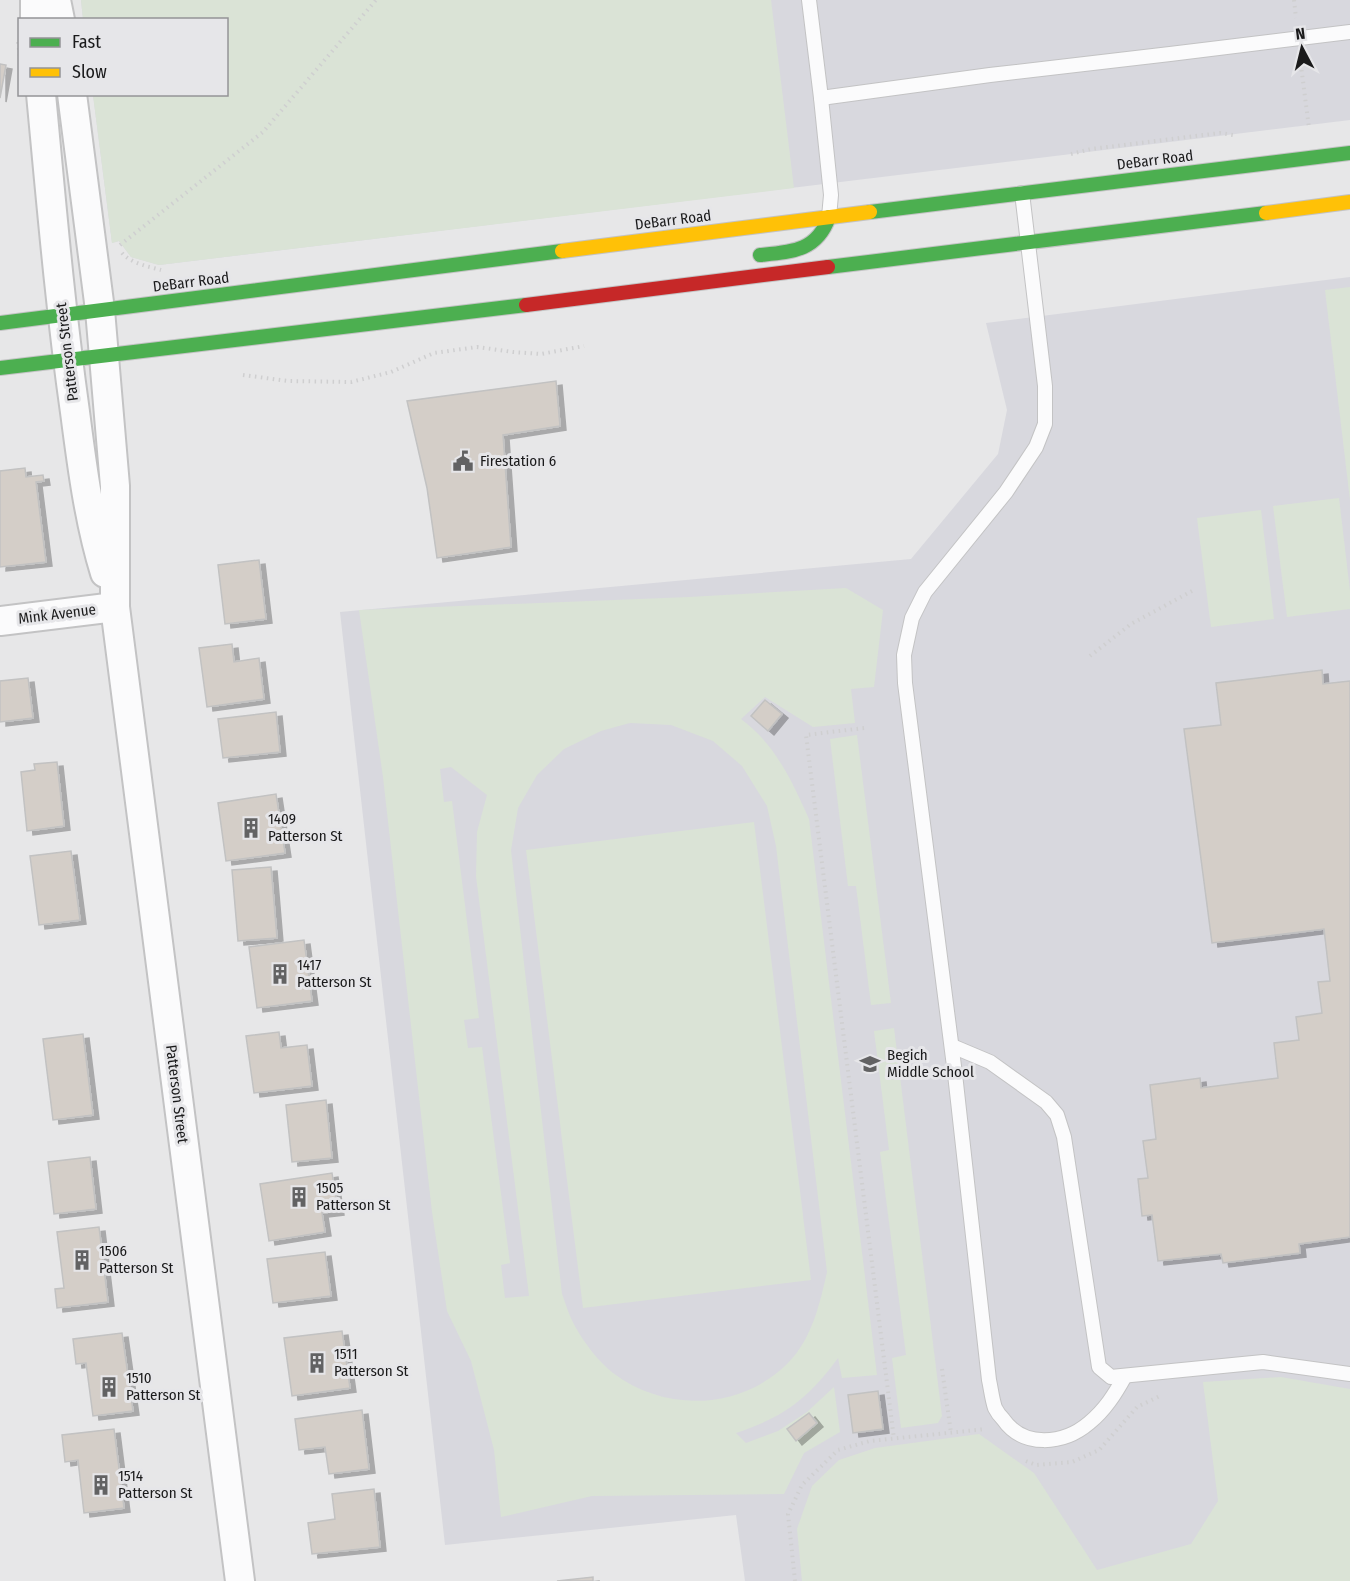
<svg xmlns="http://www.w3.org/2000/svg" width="1350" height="1581" viewBox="0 0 1350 1581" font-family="'Fira Sans Condensed',sans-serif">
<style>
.built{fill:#d8d8de}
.green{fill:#dae3d6;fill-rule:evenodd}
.building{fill:#d4cec8;stroke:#c2c2c2;stroke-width:1.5;filter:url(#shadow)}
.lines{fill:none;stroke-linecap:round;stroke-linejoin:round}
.lane-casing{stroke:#c3c3c4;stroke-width:16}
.street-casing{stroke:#c3c3c4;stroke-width:32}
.fast-casing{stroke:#c3c3c4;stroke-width:16}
.slow-casing{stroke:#c3c3c4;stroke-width:16}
.jam-casing{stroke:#c3c3c4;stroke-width:16}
.path{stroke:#cfcfd0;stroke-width:4;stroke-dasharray:1.5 4.5;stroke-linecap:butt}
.lane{stroke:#fbfbfc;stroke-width:14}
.street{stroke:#fbfbfc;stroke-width:28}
.fast{stroke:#4caf50;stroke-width:14}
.slow{stroke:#ffc107;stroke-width:14}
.jam{stroke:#c62828;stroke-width:14}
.labels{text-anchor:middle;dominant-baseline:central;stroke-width:6;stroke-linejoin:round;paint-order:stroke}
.street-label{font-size:15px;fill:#1a1a1b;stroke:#e6e6e9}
.poi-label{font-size:15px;fill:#1a1a1b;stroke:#e6e6e9;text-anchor:start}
</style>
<defs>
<filter id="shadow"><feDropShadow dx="6" dy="4" stdDeviation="0" flood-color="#0004"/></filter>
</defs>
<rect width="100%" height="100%" fill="#e7e7e8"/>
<!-- built -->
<g class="built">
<polygon points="81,0 1350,0 1350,120 159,265 131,257 119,241 112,243 93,95 226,94 226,20 83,19"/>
<polygon points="1350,277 1350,1581 745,1581 736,1515 445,1545 340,612 911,559 998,454 1007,410 986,323"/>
</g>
<!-- green -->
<g class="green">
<polygon points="81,0 771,0 794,188 159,265 131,257 119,241 112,243 93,95 226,94 226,20 83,19"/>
<polygon points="1350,287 1350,500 1325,290"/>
<polygon points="1339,498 1350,591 1350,609 1287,617 1273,506"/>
<polygon points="1261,510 1274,619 1211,627 1197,518"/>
<path d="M846 588 883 610 874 687 851 689 855 723 813 727 765 697 741 719C775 744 792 781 809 819L877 1375 842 1378 838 1358C808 1399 784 1417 736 1433L746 1443 778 1431 807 1412 834 1387 840 1432 804 1453 784 1494 592 1496 501 1517 494 1450 471 1361 447 1311 432 1212 383 777 359 610 689 597ZM630 723 671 725 713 741 742 766 767 806 776 846 827 1272C820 1303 812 1339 788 1363 741 1410 666 1413 613 1373 599 1362 585 1344 576 1328 570 1318 566 1305 562 1294L511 850 518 808 537 775 564 749 601 731ZM451 767 487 795 477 832 476 876 529 1296 505 1298 501 1265 510 1263 482 1047 468 1048 464 1020 479 1018 452 801 444 802 440 769Z"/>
<polygon points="857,735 891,1003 871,1005 856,886 848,886 830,739"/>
<polygon points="754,822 811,1280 583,1308 526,850"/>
<polygon points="894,1028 942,1416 938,1423 901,1428 892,1358 906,1355 880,1152 889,1150 874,1031"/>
<polygon points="1281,1377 1350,1389 1350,1581 802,1581 797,1529 812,1486 839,1460 875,1448 979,1434 1034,1473 1097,1570 1191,1544 1218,1501 1203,1382"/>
</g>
<!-- building -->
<g class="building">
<polygon points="0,64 6,65 0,98"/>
<polygon points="556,381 560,426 503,435 511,547 437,558 427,488 407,401"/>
<polygon points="25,468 26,477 43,475 44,481 36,482 46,562 0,567 0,471"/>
<polygon points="259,560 266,619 225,624 218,565"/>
<polygon points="232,644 234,662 259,658 264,699 207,707 199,648"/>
<polygon points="1322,670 1323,684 1350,681 1350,1237 1299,1244 1300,1253 1223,1263 1221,1254 1158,1261 1152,1215 1142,1216 1138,1179 1148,1178 1143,1141 1156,1139 1150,1085 1200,1078 1201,1088 1278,1078 1274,1043 1299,1040 1296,1017 1322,1013 1318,982 1330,981 1324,929 1212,943 1184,729 1221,725 1216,683"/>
<polygon points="28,678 33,718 0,722 0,681"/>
<polygon points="765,700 782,714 768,731 751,716"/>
<polygon points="276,712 280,752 223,758 218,719"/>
<polygon points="57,762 64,826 27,831 21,772 35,770 34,764"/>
<polygon points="276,794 285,853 226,861 218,803"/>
<polygon points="71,851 80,920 39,925 30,856"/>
<polygon points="271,867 277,938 238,941 232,870"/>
<polygon points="304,940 312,1001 257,1008 249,947"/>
<polygon points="279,1032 281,1048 307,1045 312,1086 254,1093 246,1036"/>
<polygon points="83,1034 93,1115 53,1120 43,1039"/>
<polygon points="326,1100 332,1158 292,1162 286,1105"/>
<polygon points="90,1157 96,1209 54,1214 48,1162"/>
<polygon points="332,1173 338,1211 322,1213 325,1232 269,1241 260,1184"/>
<polygon points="99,1227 108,1302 57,1308 55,1289 64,1288 57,1232"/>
<polygon points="325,1252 331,1296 273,1303 267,1259"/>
<polygon points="342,1331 350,1388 292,1396 284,1338"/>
<polygon points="122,1333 133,1411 93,1416 86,1363 76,1364 73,1339"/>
<polygon points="878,1391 883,1429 853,1433 848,1395"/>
<polygon points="362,1410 369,1469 329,1474 325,1447 299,1450 295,1419"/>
<polygon points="809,1413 817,1423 796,1441 787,1429"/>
<polygon points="114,1429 124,1508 84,1513 78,1460 65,1462 62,1435"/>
<polygon points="374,1489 380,1547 312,1554 308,1523 335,1519 332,1494"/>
<polygon points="593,1577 593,1581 557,1581"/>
</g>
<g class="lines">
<!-- lane casing -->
<g class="lane-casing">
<g id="lane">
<polyline points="809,0 821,98 831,195 829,217"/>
<polyline points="821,98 990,75 1170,54 1350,32"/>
<path d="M1022 193 1045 386V424L1036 447 1006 492 925 592 912 618 904 655 905 683 955 1074 989 1380C991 1389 992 1399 995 1408 997 1412 1000 1416 1003 1419 1023 1448 1063 1445 1089 1423 1105 1410 1115 1394 1125 1376"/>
<polyline points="952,1046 990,1062 1046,1102 1057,1115 1064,1137 1099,1367 1111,1377 1263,1362 1350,1374"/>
</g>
</g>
<!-- street casing -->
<g class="street-casing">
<g id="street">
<polyline points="35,0 35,20"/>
<polyline points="56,0 60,20"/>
<path d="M41 94C51 200 60 306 75 412 82 466 89 521 105 573"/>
<polyline points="72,94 100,310 115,486 115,607 240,1581"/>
<polyline points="0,621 115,607"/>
</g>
</g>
<!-- fast casing -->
<g class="fast-casing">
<g id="fast">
<polyline points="870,212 1350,153"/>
<path d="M760 255C792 252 817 251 829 217"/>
<polyline points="828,267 1266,213"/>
<polyline points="0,323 562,251"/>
<polyline points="0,368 526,305"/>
</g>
</g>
<!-- slow casing -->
<g class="slow-casing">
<g id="slow">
<polyline points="1266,213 1350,202"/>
<polyline points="562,251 870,212"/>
</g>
</g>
<!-- jam casing -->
<g class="jam-casing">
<polyline id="jam" points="526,305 828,267"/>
</g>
<!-- path -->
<g class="path">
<polyline points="1294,0 1296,18"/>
<polyline points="18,42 20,57"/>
<polyline points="1300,58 1309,128"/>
<polyline points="1071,154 1091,149 1220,133 1233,135"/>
<polyline points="120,245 263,132 376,0"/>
<path d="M122 253C132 264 147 266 161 270"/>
<polyline points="243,375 288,381 351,382 391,372 434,353 477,347 513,352 541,354 584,346"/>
<polyline points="1090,656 1131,624 1192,591"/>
<polyline points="864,728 806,735 894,1439"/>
<polyline points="942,1369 951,1433"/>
<polyline points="1026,1461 1036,1465 1072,1462 1099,1450 1137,1407 1162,1395"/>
<polyline points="795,1581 788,1514 802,1485 838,1450 870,1441 986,1429"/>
</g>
<!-- lane -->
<use href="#lane" class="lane"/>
<!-- street -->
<use href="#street" class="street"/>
<!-- fast -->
<use href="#fast" class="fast"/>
<!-- slow -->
<use href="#slow" class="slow"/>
<!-- jam -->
<use href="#jam" class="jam"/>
</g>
<!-- icons -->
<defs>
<g id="civic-bare" transform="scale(1.62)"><path d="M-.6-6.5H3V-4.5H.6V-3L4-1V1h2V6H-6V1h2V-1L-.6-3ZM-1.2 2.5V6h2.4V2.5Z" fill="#626263" stroke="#e6e6e9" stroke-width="2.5" paint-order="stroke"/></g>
<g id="building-bare" transform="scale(1.62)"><path d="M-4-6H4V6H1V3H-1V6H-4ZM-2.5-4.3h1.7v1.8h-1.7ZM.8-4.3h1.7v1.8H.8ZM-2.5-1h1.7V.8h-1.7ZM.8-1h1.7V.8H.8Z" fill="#626263" stroke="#e6e6e9" stroke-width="2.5" paint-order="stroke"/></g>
<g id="school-bare" transform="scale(1.62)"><path d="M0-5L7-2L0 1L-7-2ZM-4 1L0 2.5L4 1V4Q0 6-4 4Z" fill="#626263" stroke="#e6e6e9" stroke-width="2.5" paint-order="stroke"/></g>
</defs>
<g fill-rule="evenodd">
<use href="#civic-bare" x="463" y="461"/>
<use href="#building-bare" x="251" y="828"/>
<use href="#building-bare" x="280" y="974"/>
<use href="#school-bare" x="870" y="1064"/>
<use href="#building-bare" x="299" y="1197"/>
<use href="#building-bare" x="82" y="1260"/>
<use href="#building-bare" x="317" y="1363"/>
<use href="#building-bare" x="109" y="1387"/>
<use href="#building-bare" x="101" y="1485"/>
</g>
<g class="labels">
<!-- street labels -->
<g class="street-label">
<text transform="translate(1155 160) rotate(-7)">DeBarr Road</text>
<text transform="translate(673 220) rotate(-7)">DeBarr Road</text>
<text transform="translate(191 282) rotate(-7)">DeBarr Road</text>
<text transform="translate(67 352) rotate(-97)">Patterson Street</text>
<text transform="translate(57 614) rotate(-7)">Mink Avenue</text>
<text transform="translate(177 1094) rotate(83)">Patterson Street</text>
</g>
<!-- poi labels -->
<g class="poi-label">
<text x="480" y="461">Firestation 6</text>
<text x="268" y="819">1409<tspan x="268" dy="17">Patterson St</tspan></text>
<text x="297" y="965">1417<tspan x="297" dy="17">Patterson St</tspan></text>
<text x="887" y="1055">Begich<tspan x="887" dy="17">Middle School</tspan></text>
<text x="316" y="1188">1505<tspan x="316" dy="17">Patterson St</tspan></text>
<text x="99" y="1251">1506<tspan x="99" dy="17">Patterson St</tspan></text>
<text x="334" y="1354">1511<tspan x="334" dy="17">Patterson St</tspan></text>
<text x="126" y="1378">1510<tspan x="126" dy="17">Patterson St</tspan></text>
<text x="118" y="1476">1514<tspan x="118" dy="17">Patterson St</tspan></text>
</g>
</g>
<!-- legend -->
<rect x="18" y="18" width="210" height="78" fill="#e6e6e9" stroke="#949497" stroke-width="1.5"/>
<rect x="30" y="38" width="30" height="9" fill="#4caf50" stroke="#949497" stroke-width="1.5"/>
<text x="72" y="48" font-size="18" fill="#1a1a1b">Fast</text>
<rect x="30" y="68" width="30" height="9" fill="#ffc107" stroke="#949497" stroke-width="1.5"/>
<text x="72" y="78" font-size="18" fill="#1a1a1b">Slow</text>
<!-- north arrow -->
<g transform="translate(1302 48) rotate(353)" stroke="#e6e6e9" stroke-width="4.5" paint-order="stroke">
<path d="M0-4.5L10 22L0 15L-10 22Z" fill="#1a1a1b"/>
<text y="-9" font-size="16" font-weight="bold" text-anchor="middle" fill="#1a1a1b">N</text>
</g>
</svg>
